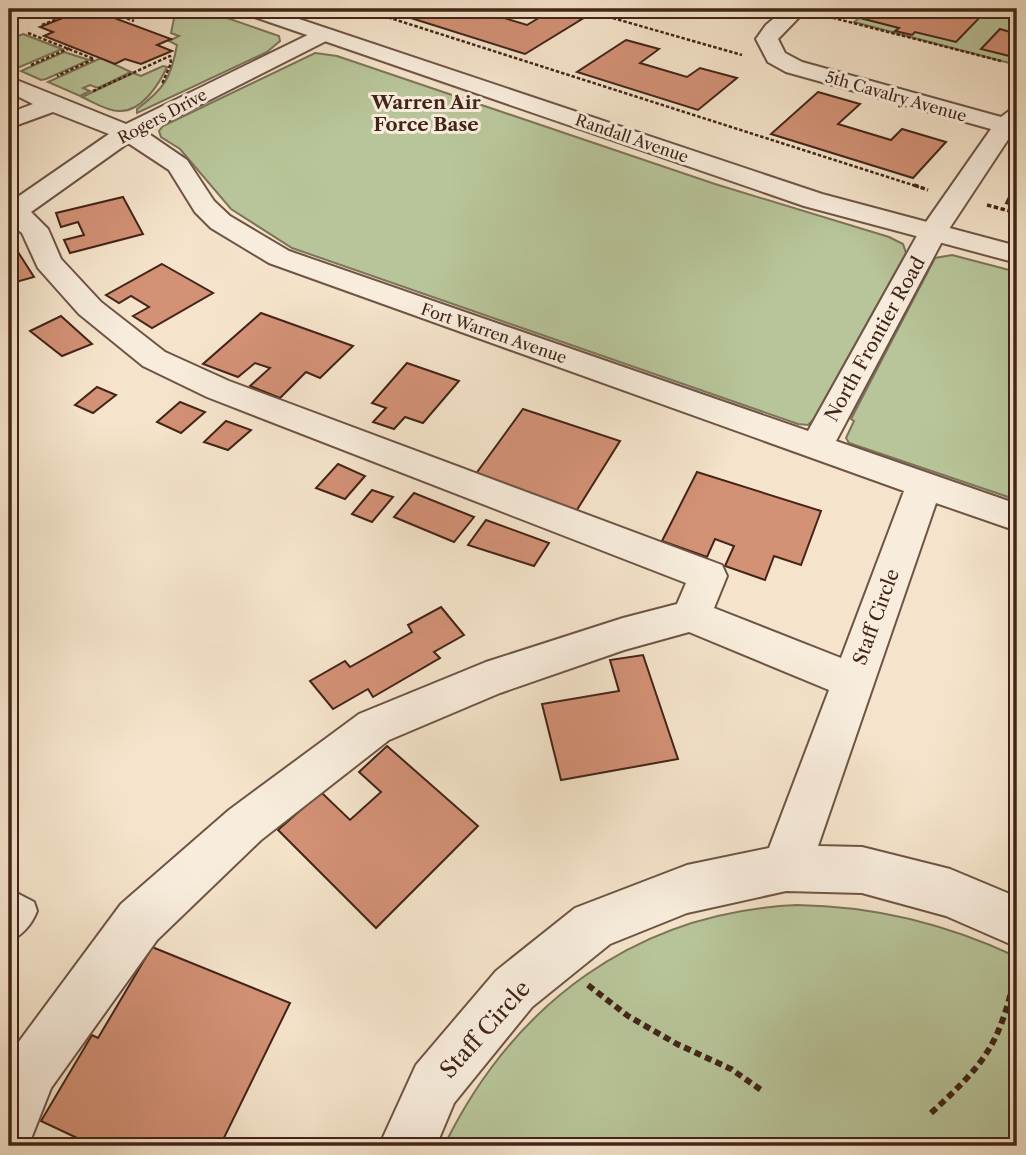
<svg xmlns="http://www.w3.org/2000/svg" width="1026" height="1155" viewBox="0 0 1026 1155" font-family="'Libre Caslon Text',serif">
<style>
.green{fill:#b8c59a;stroke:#7d7459;stroke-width:2}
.building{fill:#d39176;stroke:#422418;stroke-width:2}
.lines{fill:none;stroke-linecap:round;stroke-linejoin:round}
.service-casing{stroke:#6f5445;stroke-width:4}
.minor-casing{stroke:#6f5445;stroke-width:4}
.tertiary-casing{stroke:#6f5445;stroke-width:4}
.path-far2{stroke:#422418;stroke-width:2.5;stroke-dasharray:3.5 2;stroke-linecap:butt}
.path-far1{stroke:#422418;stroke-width:3.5;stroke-dasharray:4.5 2.5;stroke-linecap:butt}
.path{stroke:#422418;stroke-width:6;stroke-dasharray:7 4.5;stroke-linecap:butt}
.service{fill:#f8eddd;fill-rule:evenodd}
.minor{fill:#f8eddd;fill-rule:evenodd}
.tertiary{fill:#f8eddd;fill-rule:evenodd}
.labels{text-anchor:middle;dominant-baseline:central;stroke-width:6;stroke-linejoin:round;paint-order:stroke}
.far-street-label{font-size:16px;fill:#422418;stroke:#f8eddd}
.far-quarter-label{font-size:19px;font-weight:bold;fill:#422418;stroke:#f8eddd}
.street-label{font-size:19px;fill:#422418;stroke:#f8eddd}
.near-street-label{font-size:23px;fill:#422418;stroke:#f8eddd}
</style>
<rect width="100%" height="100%" fill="#f5e4cb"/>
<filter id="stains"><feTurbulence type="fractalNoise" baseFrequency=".00286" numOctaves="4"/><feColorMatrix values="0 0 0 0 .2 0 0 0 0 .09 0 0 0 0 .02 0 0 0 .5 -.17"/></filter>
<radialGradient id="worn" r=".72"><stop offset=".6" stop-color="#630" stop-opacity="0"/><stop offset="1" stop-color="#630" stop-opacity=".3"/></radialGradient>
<!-- green -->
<g class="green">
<path d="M176 9H201L279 36 280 41 267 52 137 113V109C164 89 171 78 177 45L169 41 179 36 171 33Z"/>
<polygon points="871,9 1017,9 1017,65 854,22"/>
<polygon points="23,34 62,49 15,69 9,66 9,40"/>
<polygon points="64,52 89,60 46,79 41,80 21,71"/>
<polygon points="315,53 337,56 715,184 889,237 903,244 906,253 813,420 808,425 798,424 292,248 231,209 180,149 161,137 159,131 163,126"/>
<polygon points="101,58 131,72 98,88 90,85 83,88 90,91 80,96 48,82"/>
<path d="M163 66 167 67C159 84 142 112 119 111 107 111 93 102 82 97L133 73 141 76Z"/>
<polygon points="952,255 1017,272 1017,500 849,443 846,438 854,421 851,419 935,258"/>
<path d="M797 905C875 906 947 924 1017 957V1146H444C514 1003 637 912 797 905Z"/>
</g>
<!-- building -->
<g class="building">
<polygon points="434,9 480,9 478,10 527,25 552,10 582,19 525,54 414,19"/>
<polygon points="871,9 1005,9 996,18 982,15 956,42 915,32 912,35 895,31 899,28 860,18"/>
<polygon points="80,11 92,16 101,13 171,39 157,45 172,51 141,64 125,59 115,64 44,36 53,32 40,27"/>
<polygon points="1000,29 1017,34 1017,58 981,49"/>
<polygon points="626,40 659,49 640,63 687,77 700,68 737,78 698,110 577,72"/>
<polygon points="818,92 860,104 838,124 891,140 902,129 946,142 913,178 771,134"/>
<polygon points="1017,181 1017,206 1006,203"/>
<polygon points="123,197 143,234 70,253 64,240 84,235 78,222 61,227 56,213"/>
<polygon points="18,252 34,277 9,284 9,255"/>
<polygon points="162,264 213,293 152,328 133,316 149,307 131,296 119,303 106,295"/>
<polygon points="261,313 353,346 320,378 306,372 280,398 250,386 270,368 255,363 238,377 203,364"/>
<polygon points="61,316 92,344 62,356 30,331"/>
<polygon points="407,363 459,381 423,423 405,417 394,429 373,422 386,408 372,403"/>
<polygon points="97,387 116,395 93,413 75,405"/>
<polygon points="180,402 205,412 181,433 157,422"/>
<polygon points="523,409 620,441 575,513 475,475"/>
<polygon points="226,421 251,430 228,450 204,442"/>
<polygon points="338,464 365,476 345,499 316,488"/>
<polygon points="697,472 821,511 801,565 774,556 765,580 725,566 734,546 715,539 707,557 662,541"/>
<polygon points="372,490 393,497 372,522 352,514"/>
<polygon points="414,493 474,517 454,542 394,517"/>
<polygon points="486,520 549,543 534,566 468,545"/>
<polygon points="441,607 464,635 434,652 440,658 373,697 368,689 333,709 310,681 345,661 350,667 412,632 408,625"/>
<polygon points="643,655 678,759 561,780 542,704 619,691 610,660"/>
<polygon points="1017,678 1017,712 1009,709"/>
<polygon points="387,746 478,826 376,928 278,830 321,792 350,820 381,792 359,772"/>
<polygon points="152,947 290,1003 220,1146 94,1146 41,1121 92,1035 98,1038"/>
</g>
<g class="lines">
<!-- service casing -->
<g class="service-casing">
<path id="service" d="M9 889 34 902 37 911C32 924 22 936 9 941Z"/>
</g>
<!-- minor casing -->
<g class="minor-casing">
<g id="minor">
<polygon points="9,9 29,9 26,13 9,19"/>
<path d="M785 9H807L778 39 785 53 802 62 1001 117 1009 111 1017 109V136L1011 135 947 232 836 441 1017 504V531L936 503 818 846 862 847 950 869 1017 897V947L946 916 862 893 786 891 687 913 610 944 532 1007 454 1103 436 1146H379L416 1065 496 971 575 908 687 865 769 848 829 690 689 632 624 650 500 693 389 740 261 840 157 940 51 1088 29 1144 9 1146V1058L12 1051 121 904 229 810 359 714 486 662 623 618 677 604 686 583 207 397 143 366 79 314 38 268 22 233 9 223V203L109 134 53 112 9 128V113L33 104 9 92V77L126 124 318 30H332L335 34 332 38 146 132 187 160 214 201 230 216 289 251 808 431 919 232 991 129 786 72 768 62 756 39 766 25ZM128 143 169 170 195 212 211 228 269 263 904 491 841 658 714 608 727 576 722 565 229 381 165 352 101 302 61 259 48 229 31 212Z"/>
</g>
</g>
<!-- tertiary casing -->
<g class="tertiary-casing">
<polygon id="tertiary" points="240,9 269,9 822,194 1017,246 1017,263 804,206 243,13"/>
</g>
<!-- path-far2 -->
<g class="path-far2">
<polyline points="53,9 67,15"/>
<polyline points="101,9 134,21"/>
<polyline points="362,9 919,187"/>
<polyline points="581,9 742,55"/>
<polyline points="1000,14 1013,17 1017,12"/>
<polyline points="822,15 1001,61"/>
<polyline points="42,25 82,9"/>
<polyline points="28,33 94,59 57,76"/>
<polyline points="31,65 72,47"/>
<polyline points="93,91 170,56 171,63 162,84"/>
</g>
<!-- path-far1 -->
<g class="path-far1">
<polyline points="914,185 928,190"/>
<polyline points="987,205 1017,213"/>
</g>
<!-- path -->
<g class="path">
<polyline points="588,985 628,1016 677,1044 731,1069 764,1092"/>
<path d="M931 1113C988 1061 1000 1043 1017 968"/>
</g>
<!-- service -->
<use href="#service" class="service"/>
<!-- minor -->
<use href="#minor" class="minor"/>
<!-- tertiary -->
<use href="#tertiary" class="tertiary"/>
</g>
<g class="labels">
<!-- far-street labels -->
<g class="far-street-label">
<text transform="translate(896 96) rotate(16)">5th Cavalry Avenue</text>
<text transform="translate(162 116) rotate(-28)">Rogers Drive</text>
<text transform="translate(632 138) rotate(19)">Randall Avenue</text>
<text transform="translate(494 333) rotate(19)">Fort Warren Avenue</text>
</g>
<!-- far-quarter labels -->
<g class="far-quarter-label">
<text x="426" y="102">Warren Air<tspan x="426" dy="22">Force Base</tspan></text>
</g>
<!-- street labels -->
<g class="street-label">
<text transform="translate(875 339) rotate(-61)">North Frontier Road</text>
<text transform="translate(876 617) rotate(-70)">Staff Circle</text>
</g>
<!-- near-street labels -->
<g class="near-street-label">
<text transform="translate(485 1029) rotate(-48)">Staff Circle</text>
</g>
</g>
<!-- margin -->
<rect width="1026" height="1155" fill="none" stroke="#f5e4cb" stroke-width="35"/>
<rect x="10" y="10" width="1005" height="1134" fill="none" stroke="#422418" stroke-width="3.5"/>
<rect x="18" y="18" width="991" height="1120" fill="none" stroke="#422418" stroke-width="2"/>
<rect width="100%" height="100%" filter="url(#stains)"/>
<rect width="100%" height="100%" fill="url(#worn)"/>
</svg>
